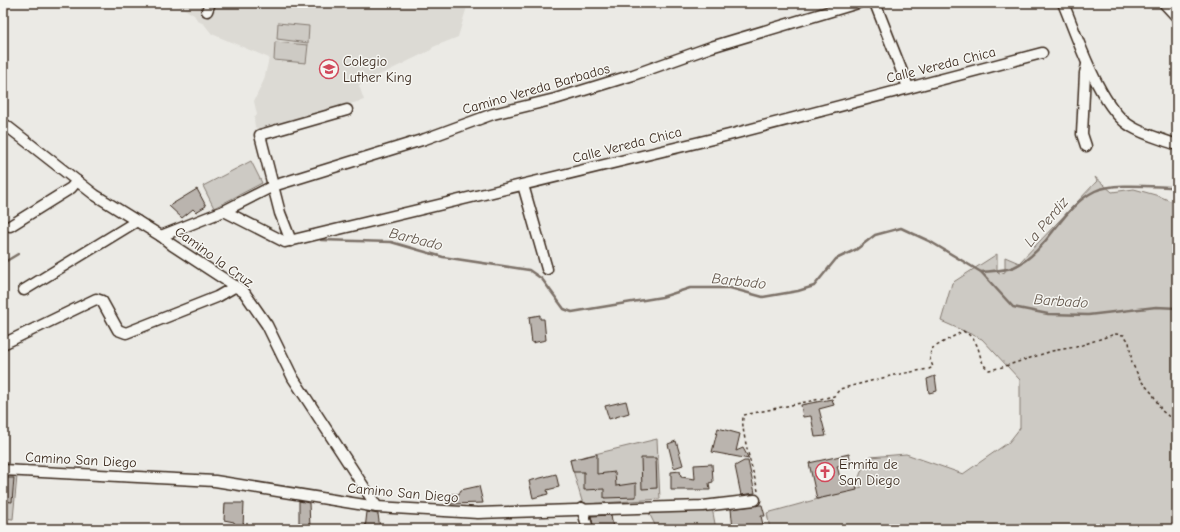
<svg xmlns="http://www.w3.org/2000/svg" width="1180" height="532" viewBox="0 0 1180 532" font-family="'Comic Neue',sans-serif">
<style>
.built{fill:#dcdad4}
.green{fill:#cdcac4;stroke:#847a71}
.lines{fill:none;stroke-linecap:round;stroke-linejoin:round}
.stream{stroke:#7c7167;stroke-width:2.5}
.building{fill:#bab4ae;stroke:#3b2a1e}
.minor-casing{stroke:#3b2a1e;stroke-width:13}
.path{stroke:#3b2a1e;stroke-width:1.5;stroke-dasharray:3 3;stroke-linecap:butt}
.minor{stroke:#f6f6f2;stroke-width:10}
.labels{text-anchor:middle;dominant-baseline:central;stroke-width:3;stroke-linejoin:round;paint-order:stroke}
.poi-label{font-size:14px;fill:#3b2a1e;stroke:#f6f6f2;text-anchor:start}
.street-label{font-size:14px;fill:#3b2a1e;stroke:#f6f6f2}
.water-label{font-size:15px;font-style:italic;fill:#615449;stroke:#f6f6f2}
</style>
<rect width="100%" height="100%" fill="#ebeae5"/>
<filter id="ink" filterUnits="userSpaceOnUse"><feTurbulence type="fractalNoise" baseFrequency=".025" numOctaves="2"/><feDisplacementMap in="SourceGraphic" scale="8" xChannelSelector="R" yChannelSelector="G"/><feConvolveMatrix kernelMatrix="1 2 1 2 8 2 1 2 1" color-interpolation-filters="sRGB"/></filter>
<g filter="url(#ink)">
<!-- built -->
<polygon class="built" points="175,3 468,3 458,37 433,47 431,50 359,85 364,100 259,130 255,127 254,118 257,115 254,101 264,80 269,58 212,34 204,24 198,21 194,15"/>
<!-- green -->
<g class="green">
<polygon points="278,23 309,26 308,43 277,39"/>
<polygon points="275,42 308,45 306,63 274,60"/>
<polygon points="251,161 262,183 214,208 203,186"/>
<polygon points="1095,177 1112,192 1134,189 1159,196 1177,204 1177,529 770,529 767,513 862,487 858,480 865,461 870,457 906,454 963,474 1009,442 1020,428 1020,380 982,339 941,321 952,283 997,254 997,271 999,274 1005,272 1005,257 1019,263 1097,181"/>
<polygon points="657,439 660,499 587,504 582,501 570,460"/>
<polygon points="3,475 17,476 13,519 3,518"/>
<polygon points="712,508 716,529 657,529 649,513"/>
</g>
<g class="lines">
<!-- stream -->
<g class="stream">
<polyline points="321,240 391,242 443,257 529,270 542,279 564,309 572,312 662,297 690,288 730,288 763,297 798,291 814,286 836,259 857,249 875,235 901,228 931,242 981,272 1013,307 1048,314 1088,315 1156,307 1177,308"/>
<polyline points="3,263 18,254"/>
<path d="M981 272C991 271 1004 271 1014 267 1049 251 1060 208 1095 191 1113 182 1156 187 1177 187"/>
</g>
</g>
<!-- building -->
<g class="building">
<polygon points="197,189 206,206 196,212 193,209 182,218 169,206"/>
<polygon points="540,315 540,319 544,319 546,340 532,343 529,317"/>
<polygon points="935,376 937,391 929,393 927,379"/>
<polygon points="832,399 834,405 819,409 826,436 815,437 811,416 803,417 801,405"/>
<polygon points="626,401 629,413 609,419 605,406"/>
<polygon points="718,428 740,434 736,451 743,448 749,459 712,452"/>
<polygon points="676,441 683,465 674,468 668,444"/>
<polygon points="597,454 597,474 615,472 616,486 636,483 636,497 604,498 604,489 584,490 584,472 573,472 570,460"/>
<polygon points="849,454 851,463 837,466 841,482 854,479 857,490 817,499 809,463"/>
<polygon points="641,458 656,458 657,488 642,489"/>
<polygon points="744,461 748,461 755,493 741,495 735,466"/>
<polygon points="712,464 713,482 709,483 710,490 671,490 671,472 680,471 681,477 695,479 694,465"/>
<polygon points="556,474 559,487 547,490 548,494 533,498 529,481"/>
<polygon points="3,478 14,478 12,502 3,501"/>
<polygon points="479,486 483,503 450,504 450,494 459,494 461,490"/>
<polygon points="299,501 309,503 310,528 299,527"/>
<polygon points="225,503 244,503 243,527 235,527 234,522 224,520"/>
<polygon points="758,505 762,505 765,516 761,516 764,529 733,529 731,509"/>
<polygon points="367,512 378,514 380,529 365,529"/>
<polygon points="611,515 613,529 594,529 591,516"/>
</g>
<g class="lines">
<!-- minor casing -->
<g class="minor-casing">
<g id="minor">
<polyline points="875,3 908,87"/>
<path d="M1063 3C1077 36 1100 109 1132 127 1145 135 1162 139 1177 145"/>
<polyline points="1164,3 1177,17"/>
<polyline points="207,11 210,3"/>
<polyline points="3,123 95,195 161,236 172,245 244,292 267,325 293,378 377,507"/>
<polyline points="1086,146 1082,134 1085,73 1087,65"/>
<polyline points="523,185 547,269"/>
<polyline points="224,211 285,242 729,135 1042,53"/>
<polyline points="10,226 71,188 77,181"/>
<polyline points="161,236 224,211 273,186 425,139 493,114 555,99 633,75 711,47 858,3"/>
<polyline points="291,241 280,213 260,135 347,110"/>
<polyline points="24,290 137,221"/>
<polyline points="3,344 96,299 102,301 118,330 126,333 217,297 236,286"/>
<polyline points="3,470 215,481 377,507 478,513 703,506 755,500"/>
<polyline points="582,508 588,529"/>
</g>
</g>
<!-- path -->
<path class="path" d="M758 491C755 477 738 424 744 415L834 396 840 389 894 375 929 369 933 367 930 359 931 349 963 331C985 343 975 360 989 370L999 368 1052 351 1076 347 1115 334 1124 335 1129 342 1132 363 1141 381 1152 393 1162 411 1177 423"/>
<!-- minor -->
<use href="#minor" class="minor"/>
</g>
</g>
<!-- icons -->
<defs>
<g id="school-ring" transform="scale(1)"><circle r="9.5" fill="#f6f6f2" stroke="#d1495b" stroke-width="1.5"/><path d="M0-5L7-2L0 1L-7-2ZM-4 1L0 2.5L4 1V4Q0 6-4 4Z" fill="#d1495b"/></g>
<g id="church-ring" transform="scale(1)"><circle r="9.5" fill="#f6f6f2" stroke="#d1495b" stroke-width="1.5"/><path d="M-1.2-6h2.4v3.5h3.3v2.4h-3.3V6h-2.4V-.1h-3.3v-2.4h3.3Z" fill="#d1495b"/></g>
</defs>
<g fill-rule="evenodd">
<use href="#school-ring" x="329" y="69"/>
<use href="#church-ring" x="825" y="472"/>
</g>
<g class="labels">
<!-- poi labels -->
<g class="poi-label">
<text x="343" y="61">Colegio<tspan x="343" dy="16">Luther King</tspan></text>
<text x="839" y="464">Ermita de<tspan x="839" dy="16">San Diego</tspan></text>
</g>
<!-- street labels -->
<g class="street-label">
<text transform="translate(941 65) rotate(-14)">Calle Vereda Chica</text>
<text transform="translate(536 89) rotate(-16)">Camino Vereda Barbados</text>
<text transform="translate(627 145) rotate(-14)">Calle Vereda Chica</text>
<text transform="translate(214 257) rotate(36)">Camino la Cruz</text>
<text transform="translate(81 460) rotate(3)">Camino San Diego</text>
<text transform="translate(403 493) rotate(5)">Camino San Diego</text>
</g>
<!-- water labels -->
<g class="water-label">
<text transform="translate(1046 222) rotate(-50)">La Perdiz</text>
<text transform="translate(416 239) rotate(14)">Barbado</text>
<text transform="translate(739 281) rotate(6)">Barbado</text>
<text transform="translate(1061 301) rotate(4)">Barbado</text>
</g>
</g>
<!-- margin -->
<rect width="1180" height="532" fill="none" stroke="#f6f6f2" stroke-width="16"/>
<rect x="8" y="8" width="1164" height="516" fill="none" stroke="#3b2a1e" stroke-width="1.5" filter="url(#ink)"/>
</svg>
